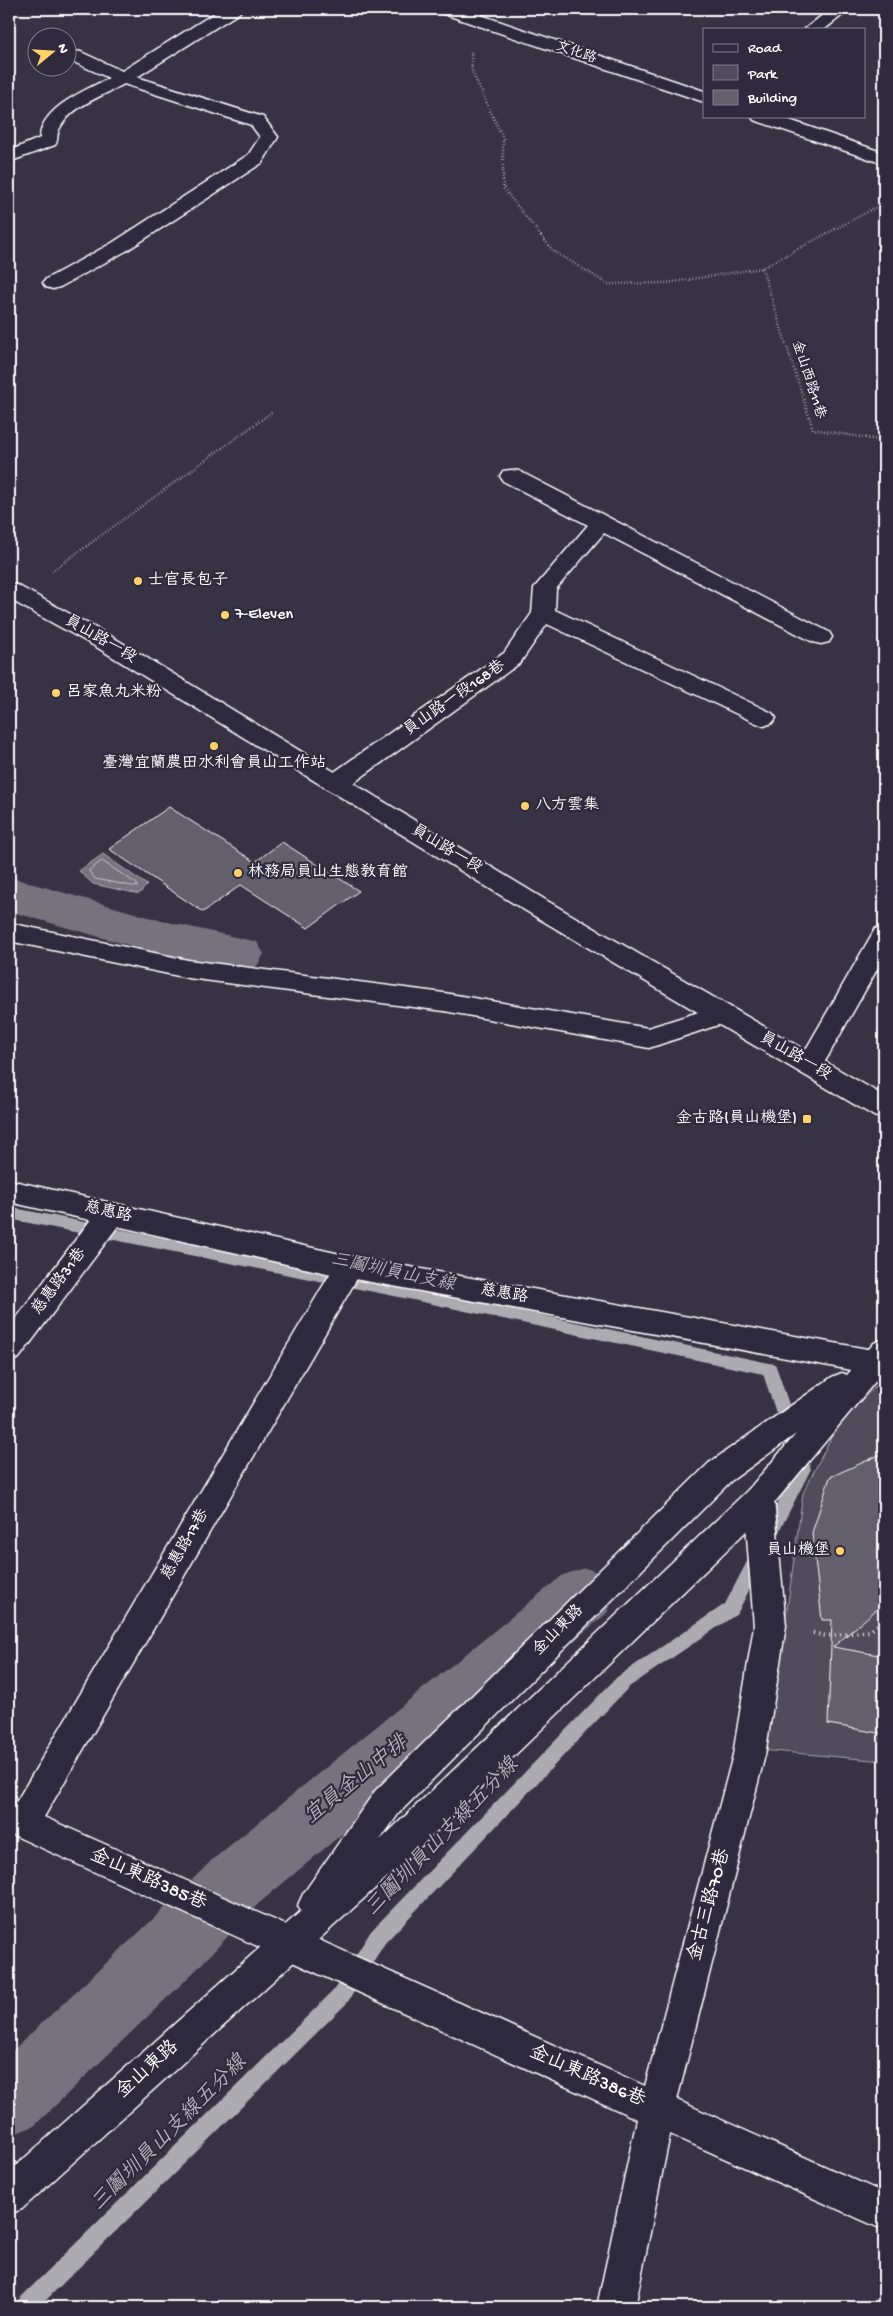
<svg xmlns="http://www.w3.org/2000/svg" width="893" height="2316" viewBox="0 0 893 2316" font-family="'Gochi Hand','LXGW WenKai TC',sans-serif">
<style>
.green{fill:#514c5c;stroke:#a8a6ae}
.water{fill:#76737f;stroke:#adabb2}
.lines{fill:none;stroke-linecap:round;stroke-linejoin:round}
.shore{stroke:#c8c7cc;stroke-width:1}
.stream{fill:#adabb2;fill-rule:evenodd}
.canal{fill:#76737f;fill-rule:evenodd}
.building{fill:#635f6d;stroke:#fff}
.service-casing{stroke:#fff;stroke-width:3}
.minor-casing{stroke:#fff;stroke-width:3}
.tertiary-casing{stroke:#fff;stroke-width:3}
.primary-casing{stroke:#fff;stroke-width:3}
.path-far1{stroke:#fff;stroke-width:2.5;stroke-dasharray:0.5 2.5;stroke-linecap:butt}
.path{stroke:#fff;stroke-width:4;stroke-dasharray:1 4.5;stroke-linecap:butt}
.service{fill:#2f2a3d;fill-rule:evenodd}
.minor{fill:#2f2a3d;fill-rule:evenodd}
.tertiary{fill:#2f2a3d;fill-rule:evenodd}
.primary{fill:#2f2a3d;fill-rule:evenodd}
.poi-dot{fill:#ffd166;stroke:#2f2a3d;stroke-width:2}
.labels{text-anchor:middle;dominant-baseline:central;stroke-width:4.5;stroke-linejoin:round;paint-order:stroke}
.far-street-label{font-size:14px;fill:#fff;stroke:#2f2a3d}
.poi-label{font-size:16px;fill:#fff;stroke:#2f2a3d;text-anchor:start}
.street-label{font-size:16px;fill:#fff;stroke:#2f2a3d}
.water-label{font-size:18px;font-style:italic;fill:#b4b2b9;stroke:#2f2a3d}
.near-street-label{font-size:19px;fill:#fff;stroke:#2f2a3d}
.near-water-label{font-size:21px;font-style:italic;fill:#b4b2b9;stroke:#2f2a3d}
</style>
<rect width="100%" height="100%" fill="#373345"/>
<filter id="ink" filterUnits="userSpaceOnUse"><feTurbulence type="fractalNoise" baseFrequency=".02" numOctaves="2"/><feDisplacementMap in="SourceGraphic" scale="10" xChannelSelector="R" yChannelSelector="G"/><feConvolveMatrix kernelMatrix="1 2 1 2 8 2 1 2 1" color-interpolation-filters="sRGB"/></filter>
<g filter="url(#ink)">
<!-- green -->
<polygon class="green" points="881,1381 884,1382 884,1761 761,1750 787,1610 803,1493 839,1422"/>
<!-- water -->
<polygon class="water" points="103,854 147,885 139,894 93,884 79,871"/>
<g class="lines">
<!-- shore -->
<polygon class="shore" points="102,861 137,884 137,887 95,879 89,871"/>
<!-- stream -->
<polygon class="stream" points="9,1207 394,1284 769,1363 775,1364 777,1369 811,1469 737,1614 629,1687 385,1943 347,2003 39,2307 15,2307 18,2300 333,1991 371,1931 617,1677 725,1604 795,1469 763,1374 394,1296 9,1219"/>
<!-- canal -->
<g class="canal">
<polygon points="9,877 159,920 257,942 264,954 257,966 239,972 159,954 9,911"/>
<polygon points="585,1568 607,1575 616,1594 607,1613 258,1904 197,1969 34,2126 9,2136 9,2054 149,1923 212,1860 563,1575"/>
</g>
</g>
<!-- building -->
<g class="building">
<polygon points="169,807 255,862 282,842 359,891 308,928 241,885 203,912 109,849"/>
<polygon points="884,1453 884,1603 833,1647 884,1656 884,1734 828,1724 832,1620 822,1620 812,1533 830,1477"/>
</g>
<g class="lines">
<!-- service casing -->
<g class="service-casing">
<g id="service">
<path d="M221 9H242L239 13 137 77 263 117 278 137 262 163 126 251 60 287 53 289 46 287 43 283 46 279 112 243 248 155 260 137 251 125 124 84C103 96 70 106 59 130 56 135 59 140 55 145L9 162V151L40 138C40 108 86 90 109 78L69 60 68 54 75 51 81 52 122 71Z"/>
<polygon points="469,9 490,9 475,20 463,20 460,16"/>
<polygon points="830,9 850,9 825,29 805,29"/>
<polygon points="511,470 519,471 829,632 832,637 829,642 821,644 813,642 604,533 556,589 555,610 772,713 776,718 772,723 764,726 756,723 547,624 520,663 345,789 336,791 327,789 324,783 327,777 504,653 532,613 534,588 588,525 503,481 500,476 503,471"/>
<polygon points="9,923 188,960 444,993 648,1028 721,1005 730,1007 734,1014 730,1021 649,1048 444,1011 188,978 9,941"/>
<polygon points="884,926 884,957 819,1072 810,1075 801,1072 797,1065 801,1058 875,929"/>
<polygon points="111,1203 121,1206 125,1214 121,1222 19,1358 9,1362 9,1328 101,1206"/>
<polygon points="349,1256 359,1259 363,1267 359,1275 44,1817 645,2086 733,1755 754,1626 744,1499 748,1490 759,1486 770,1490 774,1499 786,1626 765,1755 677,2100 884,2193 884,2230 670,2134 635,2307 597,2307 637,2119 9,1833 9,1802 15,1804 339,1259"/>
</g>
</g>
<!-- minor casing -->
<g class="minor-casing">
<g id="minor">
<polygon points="438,9 463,9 704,91 704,102 441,13"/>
<polygon points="751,116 778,116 884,153 884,164 754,120"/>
<polygon points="9,1180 349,1256 884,1352 884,1376 349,1278 9,1202"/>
</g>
</g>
<!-- tertiary casing -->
<g class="tertiary-casing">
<path id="tertiary" d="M884 1339V1371L770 1508 415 1852 22 2209 9 2214V2172L301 1911 298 1905 303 1894 375 1791 709 1463 832 1377 842 1373 847 1375 874 1343ZM796 1434 748 1490 380 1840 399 1813 731 1481Z"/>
</g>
<!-- primary casing -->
<g class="primary-casing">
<polygon id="primary" points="9,583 17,585 114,638 549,902 884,1096 884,1119 874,1116 531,914 98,648 9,599"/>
</g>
<!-- path-far1 -->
<g class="path-far1">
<polyline points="471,52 472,72 503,138 503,188 553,251 608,284 667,283 762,268 884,203"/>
<polyline points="762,268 813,429 884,441"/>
<polyline points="52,571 272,412"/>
</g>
<!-- path -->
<polyline class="path" points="813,1633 826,1636 870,1631 884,1620"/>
<!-- service -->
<use href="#service" class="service"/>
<!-- minor -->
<use href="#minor" class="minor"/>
<!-- tertiary -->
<use href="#tertiary" class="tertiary"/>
<!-- primary -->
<use href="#primary" class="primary"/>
</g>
</g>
<!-- markers -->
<g class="poi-dot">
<circle cx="138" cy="581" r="5"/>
<circle cx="225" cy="615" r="5"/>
<circle cx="56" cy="693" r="5"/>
<circle cx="214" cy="746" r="5"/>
<circle cx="525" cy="806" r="5"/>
<circle cx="238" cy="873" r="5"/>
<rect x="802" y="1114" width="10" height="10" rx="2.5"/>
<circle cx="840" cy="1551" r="5"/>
</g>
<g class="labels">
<!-- far-street labels -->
<g class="far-street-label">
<text transform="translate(576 53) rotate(19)">文化路</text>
<text transform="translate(808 380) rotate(72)">金山西路11巷</text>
</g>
<!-- poi labels -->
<g class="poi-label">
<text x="148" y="581">士官長包子</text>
<text x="235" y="615">7-Eleven</text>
<text x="66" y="693">呂家魚丸米粉</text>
<text x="214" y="764" text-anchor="middle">臺灣宜蘭農田水利會員山工作站</text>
<text x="535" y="806">八方雲集</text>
<text x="248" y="873">林務局員山生態教育館</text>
<text x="797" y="1119" text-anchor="end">金古路(員山機堡)</text>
<text x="830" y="1551" text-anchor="end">員山機堡</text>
</g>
<!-- street labels -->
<g class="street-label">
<text transform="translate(100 640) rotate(30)">員山路一段</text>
<text transform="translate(455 699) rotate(-35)">員山路一段168巷</text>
<text transform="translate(446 850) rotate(31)">員山路一段</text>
<text transform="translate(795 1057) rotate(30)">員山路一段</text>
<text transform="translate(108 1213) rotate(13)">慈惠路</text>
<text transform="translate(60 1282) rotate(-53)">慈惠路31巷</text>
<text transform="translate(504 1295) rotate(10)">慈惠路</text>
<text transform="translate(186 1545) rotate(-60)">慈惠路17巷</text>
<text transform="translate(559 1631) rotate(-45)">金山東路</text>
</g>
<!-- water labels -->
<g class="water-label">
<text transform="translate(393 1273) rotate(12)">三鬮圳員山支線</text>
</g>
<!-- near-street labels -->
<g class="near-street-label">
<text transform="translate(148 1880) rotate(24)">金山東路385巷</text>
<text transform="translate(710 1905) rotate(-75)">金古三路70巷</text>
<text transform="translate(148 2070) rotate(-42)">金山東路</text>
<text transform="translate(587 2077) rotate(24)">金山東路386巷</text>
</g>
<!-- near-water labels -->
<g class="near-water-label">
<text transform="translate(357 1781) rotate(-39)">宜員金山中排</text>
<text transform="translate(443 1838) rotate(-46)">三鬮圳員山支線五分線</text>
<text transform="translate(170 2134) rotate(-45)">三鬮圳員山支線五分線</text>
</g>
</g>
<!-- margin -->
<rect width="893" height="2316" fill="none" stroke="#2f2a3d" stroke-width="30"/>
<rect x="15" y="15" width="863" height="2286" fill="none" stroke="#fff" stroke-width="2" filter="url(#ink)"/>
<!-- legend -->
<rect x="703" y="28" width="162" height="90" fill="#2f2a3d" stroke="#827f8b"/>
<rect x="713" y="44" width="25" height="8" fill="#2f2a3d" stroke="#827f8b"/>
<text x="748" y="52" font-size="15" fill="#ffffff">Road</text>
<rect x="713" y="65" width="25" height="15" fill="#514c5c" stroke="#827f8b"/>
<text x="748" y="78" font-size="15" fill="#ffffff">Park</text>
<rect x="713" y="90" width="25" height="15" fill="#635f6d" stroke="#827f8b"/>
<text x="748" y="102" font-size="15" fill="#ffffff">Building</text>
<!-- north arrow -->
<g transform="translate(52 52) rotate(72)"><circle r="24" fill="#2f2a3d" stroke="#827f8b"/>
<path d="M0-4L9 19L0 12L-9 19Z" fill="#ffd166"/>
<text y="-8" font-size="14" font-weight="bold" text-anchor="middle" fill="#ffffff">N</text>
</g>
</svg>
